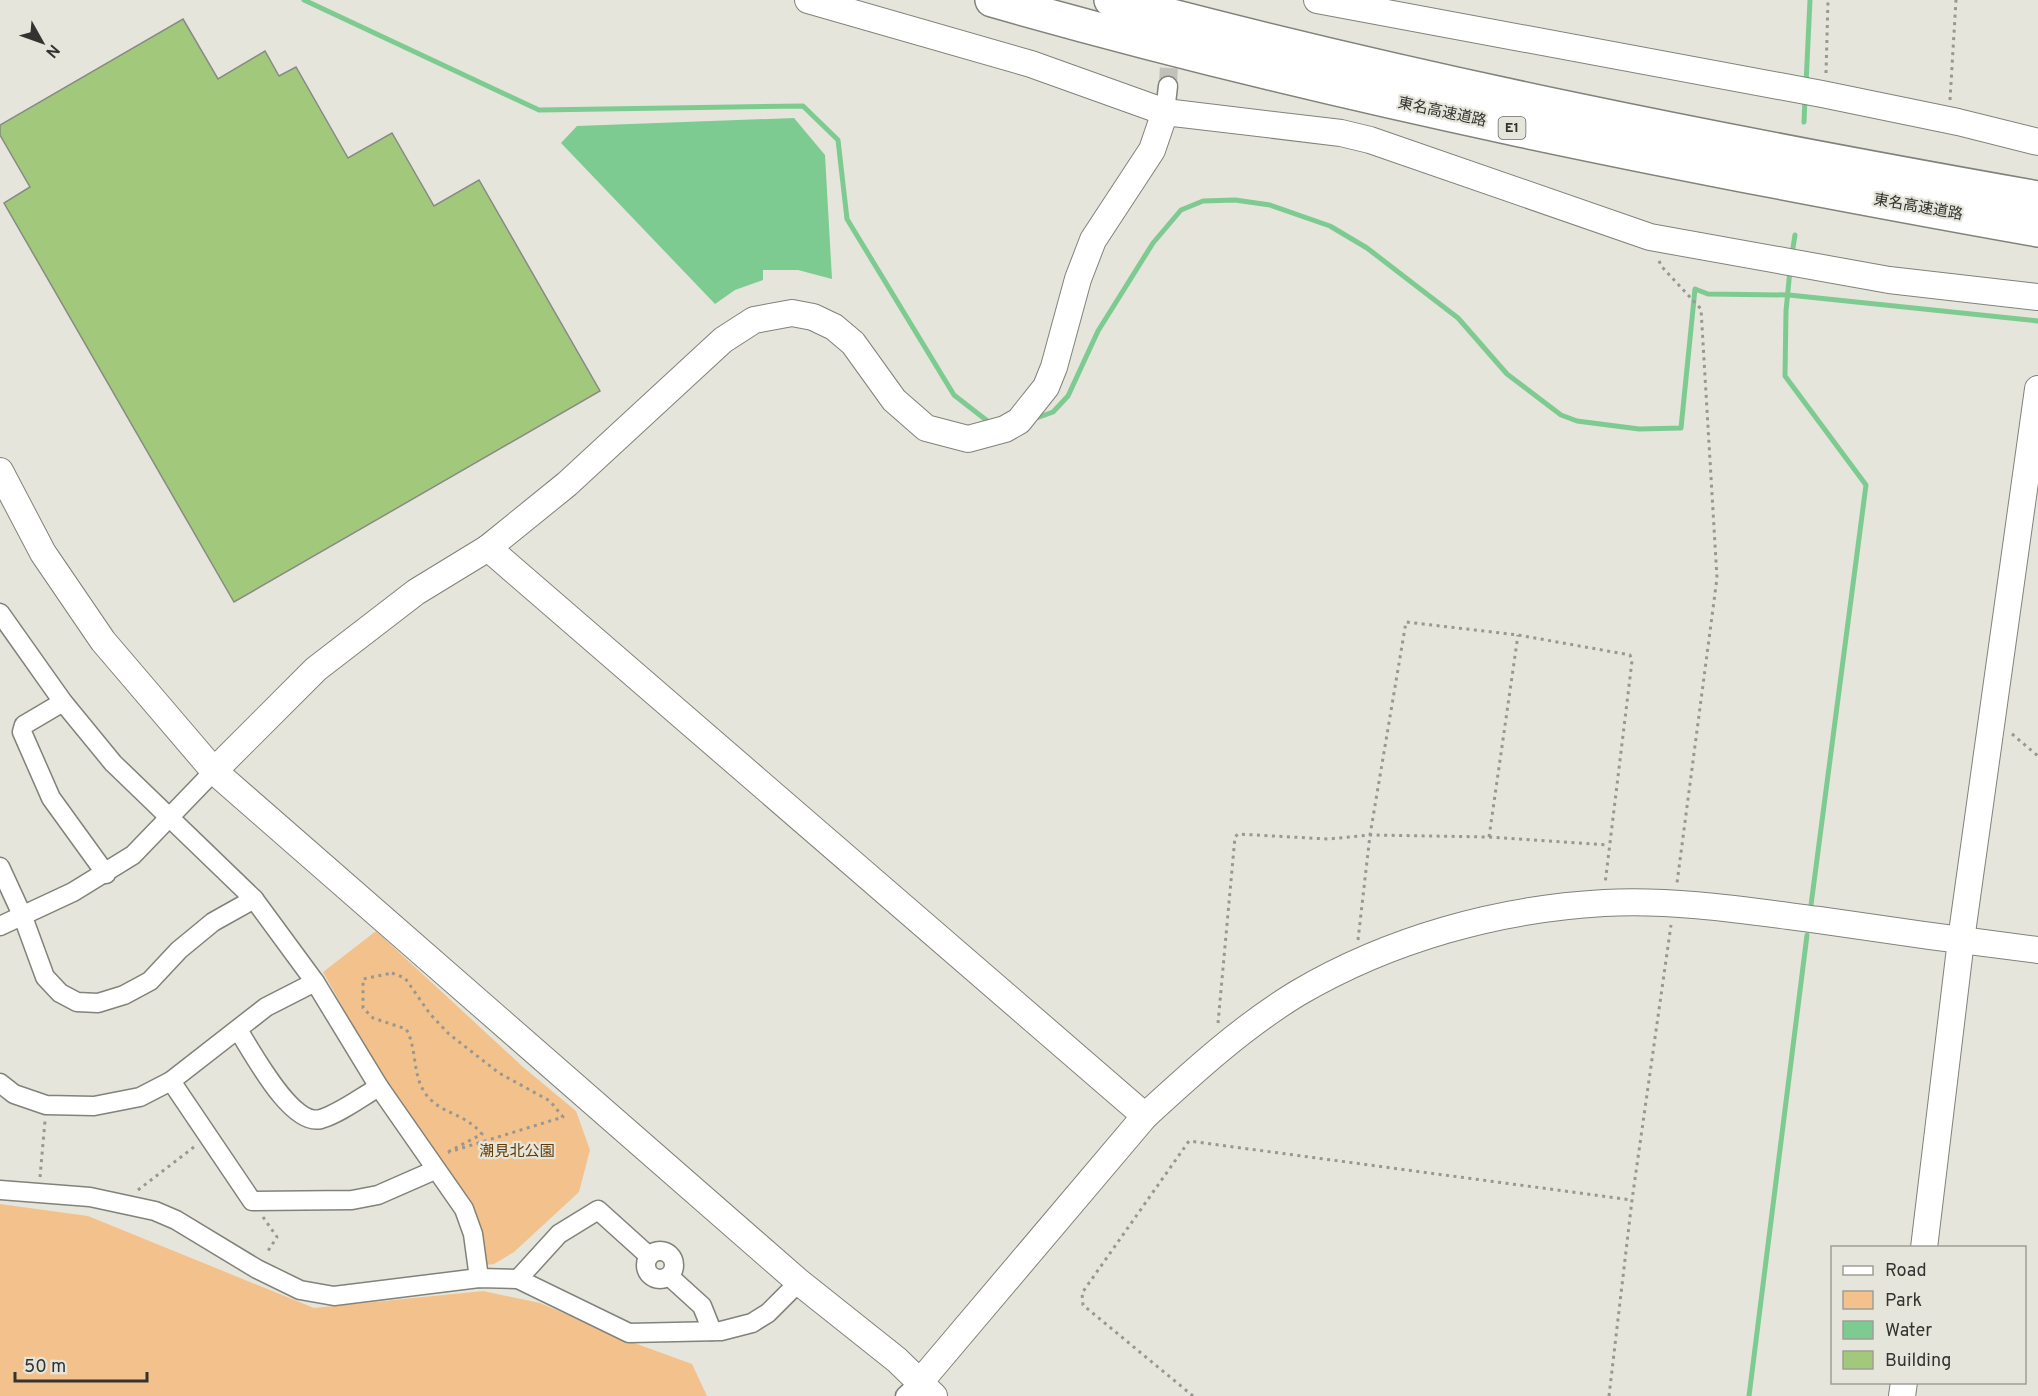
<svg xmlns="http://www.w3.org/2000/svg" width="2038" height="1396" viewBox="0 0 2038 1396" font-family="Overpass,'Noto Sans JP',sans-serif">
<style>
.green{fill:#f3c28c}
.water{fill:#7ecb91}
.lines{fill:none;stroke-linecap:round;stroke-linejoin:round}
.stream{stroke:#7ecb91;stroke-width:5}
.building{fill:#a2c97b;stroke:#878b83;stroke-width:1.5}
.street-tunnel{stroke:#c1c1b9;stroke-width:18;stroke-dasharray:18 9;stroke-linecap:butt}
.street-casing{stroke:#818279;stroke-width:21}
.secondary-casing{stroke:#818279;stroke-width:28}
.highway-casing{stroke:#818279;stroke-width:36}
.path{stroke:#989891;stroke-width:3;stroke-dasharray:3 4.5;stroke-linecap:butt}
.street{stroke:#fff;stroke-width:18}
.secondary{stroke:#fff;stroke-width:26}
.highway{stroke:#fff;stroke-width:33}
.labels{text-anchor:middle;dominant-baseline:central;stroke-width:4.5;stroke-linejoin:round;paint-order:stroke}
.shield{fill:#e5e5db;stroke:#686863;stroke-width:1.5}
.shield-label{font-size:14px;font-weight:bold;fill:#333330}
.street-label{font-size:15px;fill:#333330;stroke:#e5e5db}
.park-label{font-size:15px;fill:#623b00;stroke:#e5e5db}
</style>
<rect width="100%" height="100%" fill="#e5e5db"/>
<!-- green -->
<g class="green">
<polygon points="376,931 523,1067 576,1111 590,1150 579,1192 514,1252 494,1264 486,1265 323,972"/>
<polygon points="0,1204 88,1216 314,1308 483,1291 540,1303 626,1340 692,1364 707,1396 0,1396"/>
</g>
<!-- water -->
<polygon class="water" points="794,118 825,155 832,279 798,270 763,270 763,280 735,290 715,304 561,143 577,126"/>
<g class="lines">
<!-- stream -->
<g class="stream">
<polyline points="304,0 539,110 803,106 838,140 847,219 954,395 990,423"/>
<polyline points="1806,84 1810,0"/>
<polyline points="1804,122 1805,97"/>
<polyline points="1792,254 1795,235"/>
<polyline points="1790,270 1786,311 1785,376 1866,485 1811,905"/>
<polyline points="1031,420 1053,412 1068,396 1098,331 1153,243 1181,210 1203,201 1235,200 1270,205 1330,226 1367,248 1458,318 1507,374 1561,415 1577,421 1639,429 1681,428 1695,289 1708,294 1789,295 2038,321"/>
<polyline points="1749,1396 1807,935"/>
</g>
</g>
<!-- building -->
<polygon class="building" points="183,19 218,79 265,51 279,76 296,67 348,158 392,133 434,206 479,180 600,391 234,602 4,203 30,187 0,135 0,125"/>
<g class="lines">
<!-- street-tunnel -->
<polyline class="street-tunnel" points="1168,86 1170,41"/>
<!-- street casing -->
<g class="street-casing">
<g id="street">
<polyline points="1165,112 1168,86"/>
<polyline points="0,613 63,702 113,763 254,899 315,982 379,1087 464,1209 473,1234 479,1278"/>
<polyline points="63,702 24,725 22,732 51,798 106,874"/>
<polyline points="0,867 23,917 45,977 60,993 77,1002 98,1003 124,995 150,981 179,950 213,922 254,899"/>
<polyline points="0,926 73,892 133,855 214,771"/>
<path d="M238 1030C252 1051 291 1127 321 1119 341 1113 361 1097 379 1087"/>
<polyline points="171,1081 252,1201 352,1200 378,1195 435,1170"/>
<polyline points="0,1083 14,1094 46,1105 94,1106 140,1097 171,1081 266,1007 315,982"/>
<polyline points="0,1190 90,1197 155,1211 176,1220 257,1269 300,1290 334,1296 479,1278 518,1279 629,1333 721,1331 752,1323 768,1313 799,1282"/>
<circle cx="660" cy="1265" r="14"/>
<polyline points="669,1276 702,1306 712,1331"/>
<polyline points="518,1279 559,1234 598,1210 649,1256"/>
<polyline points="905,1396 920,1382"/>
</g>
</g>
<!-- secondary casing -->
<g class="secondary-casing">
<g id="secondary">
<polyline points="808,0 1031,64 1165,112 1341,133 1370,140 1650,237 1889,280 2038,297"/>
<polyline points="1317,0 1822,94 1958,122 2038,142"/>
<polyline points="0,471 43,553 103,641 214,771 799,1282 897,1360 934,1396"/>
<polyline points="488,548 1145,1116"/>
<polyline points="214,771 316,669 416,592 488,548 567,484 723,340 754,320 792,313 813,317 834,327 853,343 894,400 926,428 968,439 1005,429 1019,421 1046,387 1054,367 1078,279 1093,240 1152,150 1165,112"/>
<polyline points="1924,1248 1961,940 2038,389"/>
<path d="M920 1382 1145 1116C1193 1072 1242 1027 1298 993 1390 939 1498 909 1604 903 1676 899 1749 911 1819 920 1892 931 1965 941 2038 950"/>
<polyline points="1902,1396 1904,1382"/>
</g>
</g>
<!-- highway casing -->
<g class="highway-casing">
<g id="highway">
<path d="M992 0C1335 98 1686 167 2038 230"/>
<path d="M1111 0C1417 82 1727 143 2038 198"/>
</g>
</g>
<!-- path -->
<g class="path">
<polyline points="1826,73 1828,0"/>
<polyline points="1950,100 1956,0"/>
<polyline points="1659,261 1662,267 1701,309 1717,578 1677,883"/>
<polyline points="2012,734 2038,756"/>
<polyline points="1489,837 1518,635"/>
<polyline points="1358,940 1370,835 1406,622 1518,635 1630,655 1632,661 1605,884"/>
<path d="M392 973 405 978 430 1014 449 1034 499 1073 550 1101 563 1117 446 1153 482 1134C465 1114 447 1115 431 1100 410 1080 419 1051 406 1029L373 1018 363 1008V979Z"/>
<polyline points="1218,1023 1235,837 1238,834 1328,839 1370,835 1489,837 1608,845"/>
<polyline points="40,1177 45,1121"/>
<polyline points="138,1190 194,1147"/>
<polyline points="263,1217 277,1237 266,1254"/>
<polyline points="1193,1396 1083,1305 1082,1293 1189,1141 1632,1200"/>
<polyline points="1609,1396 1632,1200 1671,925"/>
</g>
<!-- street -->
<use href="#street" class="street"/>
<!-- secondary -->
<use href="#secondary" class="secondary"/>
<!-- highway -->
<use href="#highway" class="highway"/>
</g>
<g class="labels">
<!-- shield labels -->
<rect class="shield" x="1498.5" y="117" width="27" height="22" rx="4.5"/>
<g class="shield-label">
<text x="1512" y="128">E1</text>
</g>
<!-- street labels -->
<g class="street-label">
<text transform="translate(1442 113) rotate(12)">東名高速道路</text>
<text transform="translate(1918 208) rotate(10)">東名高速道路</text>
</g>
<!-- park labels -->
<g class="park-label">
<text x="517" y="1152">潮見北公園</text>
</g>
</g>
<!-- legend -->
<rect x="1831" y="1246" width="195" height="138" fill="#e5e5db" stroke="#9e9e97" stroke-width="1.5"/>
<rect x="1843" y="1266" width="30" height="9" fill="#ffffff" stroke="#9e9e97" stroke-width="1.5"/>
<text x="1885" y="1276" font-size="18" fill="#333330">Road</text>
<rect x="1843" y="1291" width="30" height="18" fill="#f3c28c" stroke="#9e9e97" stroke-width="1.5"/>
<text x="1885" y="1306" font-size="18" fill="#333330">Park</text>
<rect x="1843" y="1321" width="30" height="18" fill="#7ecb91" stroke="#9e9e97" stroke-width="1.5"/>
<text x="1885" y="1336" font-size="18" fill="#333330">Water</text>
<rect x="1843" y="1351" width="30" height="18" fill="#a2c97b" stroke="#9e9e97" stroke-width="1.5"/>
<text x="1885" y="1366" font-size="18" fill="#333330">Building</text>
<!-- north arrow -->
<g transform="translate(42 42) rotate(130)" stroke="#e5e5db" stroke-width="4.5" paint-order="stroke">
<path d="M0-4.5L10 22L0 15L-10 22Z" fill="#333330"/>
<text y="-9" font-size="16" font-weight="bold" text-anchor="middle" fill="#333330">N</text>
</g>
<!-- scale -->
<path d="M15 1372v9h132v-9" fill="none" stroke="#333330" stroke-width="3"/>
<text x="24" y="1372" font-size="18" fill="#333330" stroke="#e5e5db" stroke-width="4.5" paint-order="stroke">50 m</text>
</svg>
